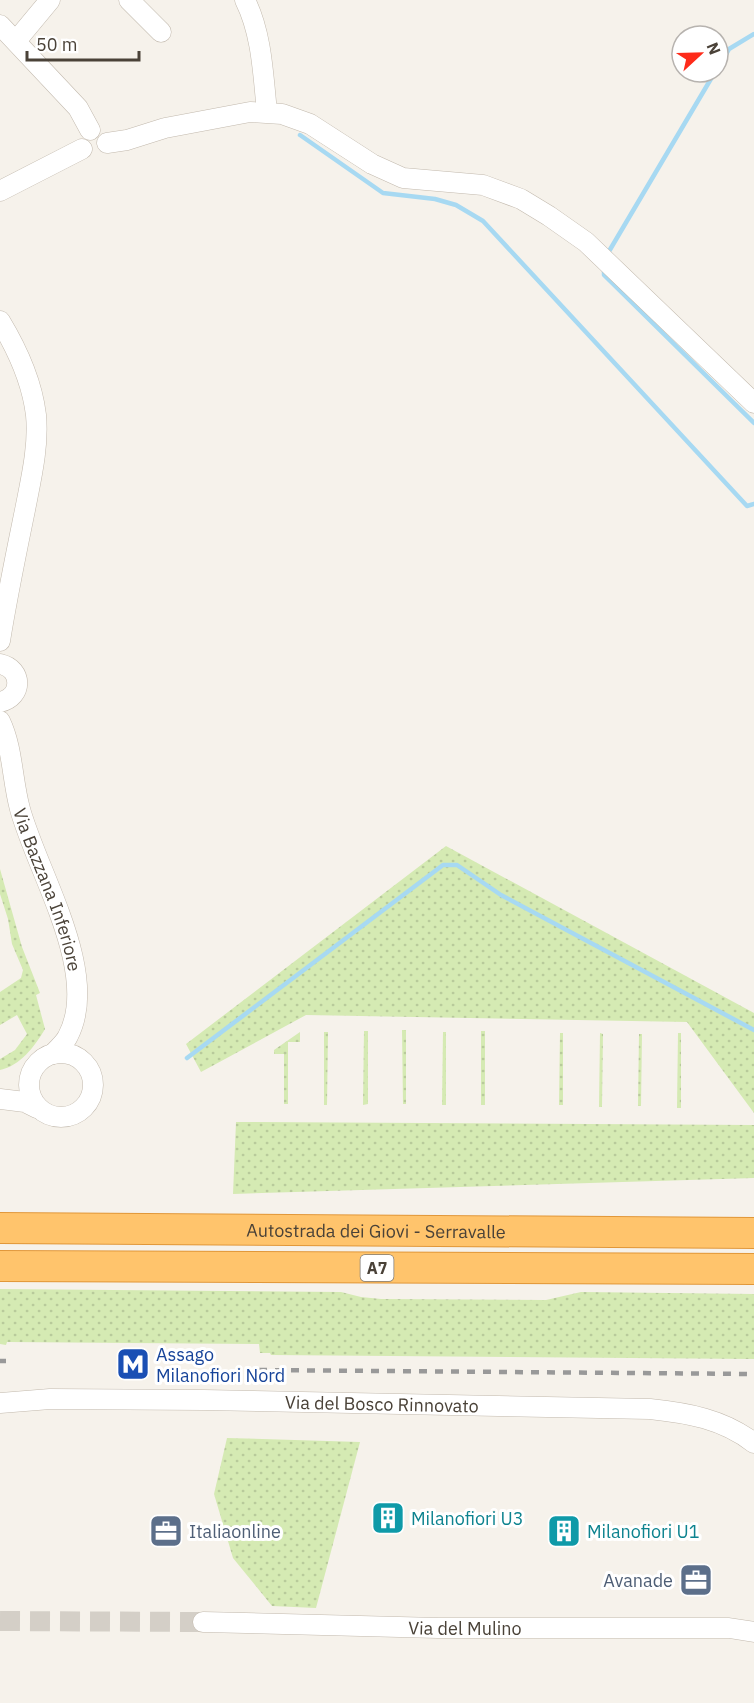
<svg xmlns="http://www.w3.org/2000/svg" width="754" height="1703" viewBox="0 0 754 1703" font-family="'IBM Plex Sans',sans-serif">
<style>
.grass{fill:url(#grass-dots)}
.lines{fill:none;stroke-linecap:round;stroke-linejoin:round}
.stream{stroke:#a7d9f2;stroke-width:4.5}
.minor-tunnel{stroke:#d4cfc7;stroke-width:20;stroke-dasharray:20 10;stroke-linecap:butt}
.minor-casing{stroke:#c2b9ad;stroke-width:21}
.highway-casing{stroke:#e19739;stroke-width:32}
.minor{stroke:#fff;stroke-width:20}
.highway{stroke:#ffc46c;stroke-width:30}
.rail{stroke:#999;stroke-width:4.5;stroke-dasharray:8 8;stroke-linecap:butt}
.labels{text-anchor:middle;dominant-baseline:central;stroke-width:6;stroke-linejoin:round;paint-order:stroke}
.shield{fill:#fff;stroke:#807b74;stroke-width:1.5}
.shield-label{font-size:16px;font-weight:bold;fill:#4a4238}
.street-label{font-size:18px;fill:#4a4238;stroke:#fff}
.transit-label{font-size:18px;fill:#164399;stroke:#fff;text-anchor:start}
.culture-label{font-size:18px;fill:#0d838f;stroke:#fff;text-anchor:start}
.service-label{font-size:18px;fill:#4e5e75;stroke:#fff;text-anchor:start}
</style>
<defs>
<pattern id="grass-dots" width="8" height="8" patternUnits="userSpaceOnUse" patternTransform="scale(1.5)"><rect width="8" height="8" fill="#d5eab3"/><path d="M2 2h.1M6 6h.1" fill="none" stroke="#b8ca9b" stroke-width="1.8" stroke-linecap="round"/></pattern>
</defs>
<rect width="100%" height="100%" fill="#f6f2eb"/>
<!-- grass -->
<g class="grass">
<polygon points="446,846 754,1013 754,1113 687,1022 306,1015 201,1072 186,1044"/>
<path d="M0 869 22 947 40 993 36 995 45 1029C35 1046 20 1066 0 1070V1059L15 1050 27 1034 17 1015 0 1025V992L21 978 23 970 12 944 8 919 0 894Z"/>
<polygon points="402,1030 406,1030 406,1104 403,1104"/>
<polygon points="364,1031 368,1031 368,1104 363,1105"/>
<rect x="481" y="1031" width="4" height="74"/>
<polygon points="300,1032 300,1042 288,1042 288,1104 284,1104 284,1054 274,1054 274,1050"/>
<polygon points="324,1032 328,1032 327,1105 324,1105"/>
<polygon points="443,1032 446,1032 446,1105 442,1105"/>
<polygon points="560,1033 563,1033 563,1105 559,1105"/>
<polygon points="600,1033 603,1034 602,1107 599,1107"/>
<polygon points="678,1033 681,1033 681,1108 677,1108"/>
<polygon points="639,1034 642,1034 641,1106 638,1106"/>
<polygon points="236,1122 754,1125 754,1178 233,1194"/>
<polygon points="0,1289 341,1292 361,1297 381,1299 546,1300 581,1292 754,1294 754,1359 271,1355 270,1353 260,1353 259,1344 7,1342 6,1345 0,1344"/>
<polygon points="227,1438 360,1442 316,1608 272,1606 233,1558 214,1494"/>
</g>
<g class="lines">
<!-- stream -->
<g class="stream">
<polyline points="718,68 729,49 754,34"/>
<polyline points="300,135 383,193 435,199 456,205 483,221 747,506 754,504"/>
<polyline points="608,253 715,72"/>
<polyline points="604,268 604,275 754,423"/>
<polyline points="187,1058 443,865 457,865 501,895 754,1030"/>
</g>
<!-- minor-tunnel -->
<polyline class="minor-tunnel" points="0,1621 203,1622"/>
<!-- minor casing -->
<g class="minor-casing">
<g id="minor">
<polyline points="129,0 161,32"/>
<path d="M245 0C262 34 263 74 267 112"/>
<polyline points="0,25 78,108 90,130"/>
<polyline points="16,41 50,0"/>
<polyline points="107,143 127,140 165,128 250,112 282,114 310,124 372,164 403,178 483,185 521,199 549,216 586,242 754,403"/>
<polyline points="0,191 82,149"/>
<path d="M0 321C17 349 32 382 36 415 39 446 31 479 25 510 16 554 7 597 0 641"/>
<path d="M0 664C23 669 23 697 0 702"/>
<path id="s1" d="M0 721C13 748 12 780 20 809 37 872 101 973 68 1036 65 1043 58 1048 53 1054"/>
<circle cx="61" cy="1085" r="32"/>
<polyline points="0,1099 25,1102 37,1108"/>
<path id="s2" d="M0 1403 50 1399 204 1400 650 1409C688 1413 723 1419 754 1443"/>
<path id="s3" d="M203 1622 438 1628H729L754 1632"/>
</g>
</g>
<!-- highway casing -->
<g class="highway-casing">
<g id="highway">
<path id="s4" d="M0 1228 754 1233"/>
<polyline points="0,1266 754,1269"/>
</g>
</g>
<!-- minor -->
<use href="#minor" class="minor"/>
<!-- highway -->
<use href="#highway" class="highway"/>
<!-- rail -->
<g class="rail">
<polyline points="0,1361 6,1361"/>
<polyline points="259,1370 754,1374"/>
</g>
</g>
<!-- icons -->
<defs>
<g id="metro-square" transform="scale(1.725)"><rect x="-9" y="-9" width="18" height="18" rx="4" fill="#1a4fb4" stroke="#fff"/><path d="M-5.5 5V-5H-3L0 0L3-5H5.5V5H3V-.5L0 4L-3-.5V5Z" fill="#fff"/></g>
<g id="building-square" transform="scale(1.725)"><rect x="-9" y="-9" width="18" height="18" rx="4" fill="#0f9aa8" stroke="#fff"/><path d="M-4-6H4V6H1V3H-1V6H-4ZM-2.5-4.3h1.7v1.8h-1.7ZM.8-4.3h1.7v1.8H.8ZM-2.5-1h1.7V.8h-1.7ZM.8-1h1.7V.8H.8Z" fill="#fff"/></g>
<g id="office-square" transform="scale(1.725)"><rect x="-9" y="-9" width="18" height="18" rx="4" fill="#5c6f8a" stroke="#fff"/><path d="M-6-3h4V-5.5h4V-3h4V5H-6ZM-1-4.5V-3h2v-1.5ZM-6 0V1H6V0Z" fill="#fff"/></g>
</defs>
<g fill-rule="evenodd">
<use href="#metro-square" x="133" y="1364"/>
<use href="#building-square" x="388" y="1518"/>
<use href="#office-square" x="166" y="1531"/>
<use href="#building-square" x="564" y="1531"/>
<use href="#office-square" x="696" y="1580"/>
</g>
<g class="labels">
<!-- shield labels -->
<rect class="shield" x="360.5" y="1255" width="33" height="26" rx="4.5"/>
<g class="shield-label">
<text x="377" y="1268">A7</text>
</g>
<!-- street labels -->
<g class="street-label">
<text stroke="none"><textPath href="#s1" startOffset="176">Via Bazzana Inferiore</textPath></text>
<text stroke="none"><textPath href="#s4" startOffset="376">Autostrada dei Giovi - Serravalle</textPath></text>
<text stroke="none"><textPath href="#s2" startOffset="382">Via del Bosco Rinnovato</textPath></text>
<text stroke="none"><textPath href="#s3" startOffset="262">Via del Mulino</textPath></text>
</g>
<!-- transit labels -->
<g class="transit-label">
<text x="156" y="1354">Assago<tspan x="156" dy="21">Milanofiori Nord</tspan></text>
</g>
<!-- culture labels -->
<g class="culture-label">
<text x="411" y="1518">Milanofiori U3</text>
<text x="587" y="1531">Milanofiori U1</text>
</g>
<!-- service labels -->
<g class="service-label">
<text x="189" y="1531">Italiaonline</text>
<text x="673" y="1580" text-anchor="end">Avanade</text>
</g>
</g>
<!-- north arrow -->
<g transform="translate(700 54) rotate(68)"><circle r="28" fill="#ffffff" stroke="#b7b3af" stroke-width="1.5"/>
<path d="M0-4.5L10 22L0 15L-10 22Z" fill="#fe2b1a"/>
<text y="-9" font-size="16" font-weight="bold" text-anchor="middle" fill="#4a4238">N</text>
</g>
<!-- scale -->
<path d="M27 51v9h112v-9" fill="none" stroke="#4a4238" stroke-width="3"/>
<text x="36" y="51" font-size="18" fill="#4a4238" stroke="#ffffff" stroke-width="4.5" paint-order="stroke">50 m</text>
</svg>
